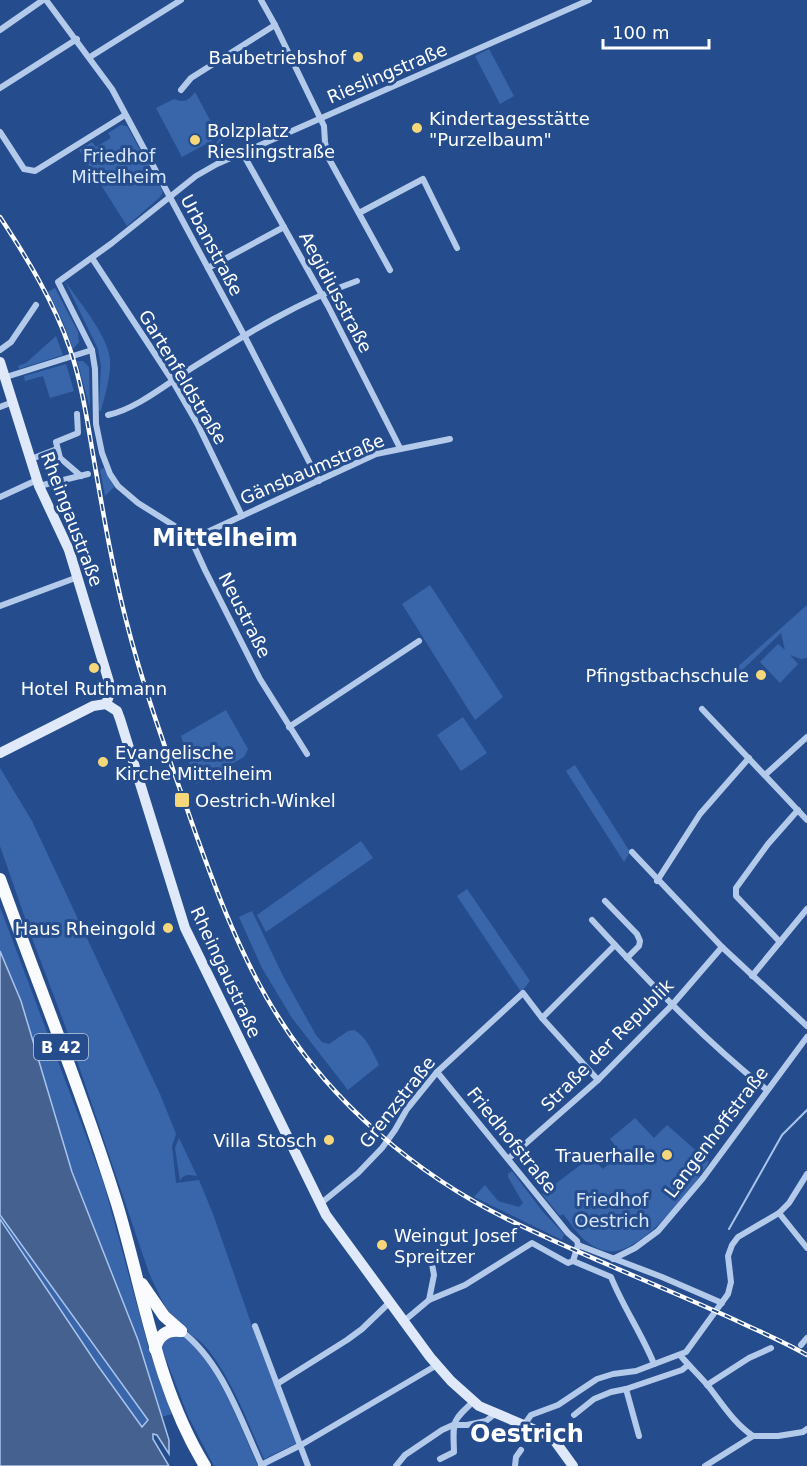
<svg xmlns="http://www.w3.org/2000/svg" width="807" height="1466" viewBox="0 0 807 1466" font-family="'DejaVu Sans',sans-serif">
<style>
.green{fill:#3966aa}
.water{fill:#456190;stroke:#a9c4ec;stroke-width:1.5}
.lines{fill:none;stroke-linecap:round;stroke-linejoin:round}
.stream{stroke:#a9c4ec;stroke-width:2}
.street{stroke:#b4caeb;stroke-width:6}
.secondary{stroke:#dfe9f9;stroke-width:10}
.primary{stroke:#f9fbff;stroke-width:12}
.rail-casing{stroke:#fff;stroke-width:4.5}
.rail{stroke:#254d8d;stroke-width:2;stroke-dasharray:7;stroke-linecap:butt}
.poi-dot{fill:#f5d779;stroke:#254d8d;stroke-width:2}
.labels{text-anchor:middle;dominant-baseline:central;stroke-width:6;stroke-linejoin:round;paint-order:stroke}
.shield{fill:#254d8d;stroke:#becadd;stroke-width:1.5}
.shield-label{font-size:16px;font-weight:bold;fill:#fff}
.poi-label{font-size:18px;fill:#fff;stroke:#254d8d;text-anchor:end}
.street-label{font-size:18px;fill:#fff;stroke:#254d8d}
.park-label{font-size:18px;fill:#d9e6f8;stroke:#254d8d}
.district-label{font-size:24px;font-weight:bold;fill:#fff;stroke:#254d8d}
</style>
<rect width="100%" height="100%" fill="#254d8d"/>
<!-- green -->
<g class="green">
<polygon points="489,49 514,96 500,104 475,56"/>
<path d="M195 92 219 137 182 157 156 108 174 99C183 103 189 101 195 92Z"/>
<polygon points="121,125 127,126 163,192 160,197 127,226 79,150 92,142 96,147 111,138 108,133"/>
<polygon points="220,138 228,153 213,160 213,147"/>
<path d="M65 281C79 302 107 334 110 359 111 376 105 395 101 411H99V405L101 366 98 349Z"/>
<polygon points="55,288 78,332 79,342 73,349 63,322 48,292"/>
<polygon points="56,336 63,355 19,369 18,366 26,363"/>
<polygon points="77,361 83,361 89,367 90,408"/>
<polygon points="66,364 74,391 50,398 43,376 25,381 24,376"/>
<polygon points="104,468 114,487 105,496 100,470"/>
<polygon points="430,585 503,697 475,720 402,604"/>
<polygon points="807,605 807,658 801,659 790,655 798,664 780,683 760,662 778,644 785,650 781,633 738,674 734,670"/>
<polygon points="226,710 248,749 244,757 196,784 181,736"/>
<polygon points="463,717 487,753 461,771 437,735"/>
<polygon points="575,765 630,852 624,862 566,771"/>
<path d="M0 768 32 821 160 1094 176 1134 172 1146 176 1183 199 1180 213 1214 252 1326 297 1443 264 1459C248 1423 234 1384 210 1352 201 1339 186 1333 176 1321 164 1308 157 1290 149 1273L66 1028 32 938 0 846Z"/>
<polygon points="361,841 373,858 266,932 257,915"/>
<polygon points="467,889 530,981 521,992 457,896"/>
<polygon points="0,907 103,1181 150,1353 172,1414 161,1417 138,1340 72,1172 21,1001 0,951"/>
<path d="M252 911 284 978 316 1035 322 1042 329 1044 348 1031 354 1030C366 1036 373 1053 379 1065L348 1090 292 1018 262 968 239 917Z"/>
<path d="M635 1118 654 1138 667 1125 709 1162C694 1187 640 1257 608 1251 586 1248 576 1230 563 1214L560 1216 542 1194 591 1157 603 1169 621 1153 610 1139Z"/>
<path d="M179 1138 197 1176C189 1175 184 1173 180 1181L175 1148Z"/>
<polygon points="512,1171 543,1212 564,1234 562,1240 474,1197 485,1185 498,1201 519,1207 523,1203 508,1177 508,1174"/>
<polygon points="0,1215 149,1420 142,1427 96,1363 0,1219"/>
<path d="M179 1335C214 1351 242 1431 258 1466H214L188 1416 162 1349V1344L166 1338Z"/>
</g>
<!-- water -->
<polygon class="water" points="0,951 21,1001 72,1172 138,1340 169,1440 169,1454 157,1435 153,1434 153,1439 169,1466 0,1466 0,1219 96,1363 142,1427 148,1420 0,1215"/>
<g class="lines">
<!-- stream -->
<polyline class="stream" points="729,1229 782,1135 807,1110"/>
<!-- street -->
<g class="street">
<polyline points="46,0 112,89 245,337 319,481"/>
<polyline points="261,0 275,25 324,126 325,142 328,157 390,270"/>
<polyline points="0,30 43,0"/>
<polyline points="90,57 181,0"/>
<polyline points="0,88 77,39"/>
<polyline points="181,90 191,78 275,25"/>
<polyline points="0,132 24,169 35,171 125,115"/>
<polyline points="242,152 328,306 400,448"/>
<polyline points="359,213 423,179 457,248"/>
<polyline points="92,258 172,380 198,425 242,516"/>
<polyline points="208,268 284,227"/>
<polyline points="0,350 11,342 36,305"/>
<polyline points="6,377 92,350"/>
<polyline points="0,407 13,402"/>
<polyline points="77,414 78,433 56,442 60,458 81,476"/>
<path d="M108 415C137 409 169 382 195 366 246 334 300 301 357 281"/>
<polyline points="31,459 57,449"/>
<polyline points="39,486 88,474"/>
<polyline points="0,497 37,480"/>
<polyline points="189,535 194,536 203,534 376,454 450,439"/>
<polyline points="0,606 78,577"/>
<polyline points="702,709 807,820"/>
<polyline points="289,727 419,641"/>
<polyline points="307,754 260,679 205,570 189,535 138,503 118,486 110,474 102,453 96,424 95,369 92,350 58,282 112,243 196,176 217,164 589,0"/>
<polyline points="765,775 807,737"/>
<polyline points="632,852 722,947 807,1026"/>
<polyline points="657,881 700,814 749,758"/>
<polyline points="605,901 637,934 640,941 639,946 627,958"/>
<path d="M592 920C647 980 703 1039 767 1090"/>
<polyline points="780,942 736,896 736,888 768,844 798,810"/>
<polyline points="752,976 807,909"/>
<polyline points="542,1018 615,945"/>
<polyline points="437,1072 568,1233 577,1241 578,1245 662,1277 722,1303"/>
<polyline points="508,1159 598,1080 672,1005 722,947"/>
<polyline points="320,1204 358,1173 382,1148 395,1130 407,1109 437,1072 523,993 542,1018 598,1080"/>
<polyline points="779,1213 807,1248"/>
<polyline points="613,1259 635,1248 658,1231 703,1178 807,1037"/>
<polyline points="573,1261 578,1245"/>
<polyline points="429,1300 434,1275 432,1264 446,1253"/>
<path d="M404 1321 429 1300 465 1285 532 1243 568 1263 573 1261 611 1277C623 1307 642 1334 654 1364"/>
<polyline points="255,1326 308,1466"/>
<path d="M181 1331C222 1361 241 1421 262 1466"/>
<polyline points="801,1345 807,1338"/>
<path d="M680 1355C689 1366 700 1376 709 1387 723 1405 734 1423 753 1436"/>
<polyline points="277,1384 347,1340 362,1329 390,1302"/>
<polyline points="707,1385 749,1358 771,1348"/>
<polyline points="626,1389 639,1436"/>
<polyline points="574,1415 594,1399 611,1392 626,1389 682,1370 688,1365"/>
<polyline points="524,1425 531,1415 558,1405 597,1379 613,1374 636,1371 686,1352 728,1294 731,1282 728,1256 732,1245 738,1237 779,1213 789,1203 807,1174"/>
<path d="M440 1459 454 1452C453 1421 451 1422 474 1401"/>
<polyline points="261,1465 301,1445 437,1365"/>
<polyline points="396,1466 405,1455 442,1430 453,1425 467,1425 486,1421 496,1413"/>
<polyline points="515,1466 516,1457 521,1450"/>
<polyline points="705,1466 753,1436 778,1436 803,1432 807,1429"/>
</g>
<!-- secondary -->
<g class="secondary">
<polyline points="0,362 39,486 69,550 109,682 109,696 106,704"/>
<polyline points="106,704 117,711 120,719 185,928 326,1215 430,1357 451,1381 479,1406 552,1437 573,1466"/>
<polyline points="0,753 93,706 106,704"/>
</g>
<!-- primary -->
<g class="primary">
<path d="M0 879C39 987 83 1095 117 1204 144 1293 156 1386 205 1466"/>
<polyline points="142,1284 164,1316 181,1331"/>
<path d="M155 1349C158 1335 167 1329 181 1331"/>
</g>
<!-- rail casing -->
<g class="rail-casing">
<path id="rail" d="M0 217C27 258 54 302 70 349 83 387 88 427 95 466 104 518 113 570 126 620 142 683 164 745 186 806 210 875 239 956 279 1018 333 1104 416 1174 507 1219 581 1255 658 1285 733 1319 758 1331 783 1341 807 1355"/>
</g>
<!-- rail -->
<use href="#rail" class="rail"/>
</g>
<!-- markers -->
<g class="poi-dot">
<circle cx="358" cy="57" r="6"/>
<circle cx="417" cy="128" r="6"/>
<circle cx="195" cy="140" r="6"/>
<circle cx="94" cy="668" r="6"/>
<circle cx="761" cy="675" r="6"/>
<circle cx="103" cy="762" r="6"/>
<rect x="174" y="792" width="16" height="16" rx="3"/>
<circle cx="168" cy="928" r="6"/>
<circle cx="329" cy="1140" r="6"/>
<circle cx="667" cy="1155" r="6"/>
<circle cx="382" cy="1245" r="6"/>
</g>
<g class="labels">
<!-- shield labels -->
<rect class="shield" x="34" y="1034" width="54" height="26" rx="4.5"/>
<g class="shield-label">
<text x="61" y="1047">B 42</text>
</g>
<!-- poi labels -->
<g class="poi-label">
<text x="346" y="57">Baubetriebshof</text>
<text x="429" y="118" text-anchor="start">Kindertagesstätte<tspan x="429" dy="21">"Purzelbaum"</tspan></text>
<text x="207" y="130" text-anchor="start">Bolzplatz<tspan x="207" dy="21">Rieslingstraße</tspan></text>
<text x="749" y="675">Pfingstbachschule</text>
<text x="94" y="688" text-anchor="middle">Hotel Ruthmann</text>
<text x="115" y="752" text-anchor="start">Evangelische<tspan x="115" dy="21">Kirche Mittelheim</tspan></text>
<text x="195" y="800" text-anchor="start">Oestrich-Winkel</text>
<text x="156" y="928">Haus Rheingold</text>
<text x="317" y="1140">Villa Stosch</text>
<text x="655" y="1155">Trauerhalle</text>
<text x="394" y="1235" text-anchor="start">Weingut Josef<tspan x="394" dy="21">Spreitzer</tspan></text>
</g>
<!-- street labels -->
<g class="street-label">
<text transform="translate(387 73) rotate(-23)">Rieslingstraße</text>
<text transform="translate(212 245) rotate(62)">Urbanstraße</text>
<text transform="translate(336 292) rotate(62)">Aegidiusstraße</text>
<text transform="translate(183 377) rotate(59)">Gartenfeldstraße</text>
<text transform="translate(312 469) rotate(-23)">Gänsbaumstraße</text>
<text transform="translate(72 519) rotate(69)">Rheingaustraße</text>
<text transform="translate(245 615) rotate(63)">Neustraße</text>
<text transform="translate(226 972) rotate(65)">Rheingaustraße</text>
<text transform="translate(607 1045) rotate(-45)">Straße der Republik</text>
<text transform="translate(397 1102) rotate(-52)">Grenzstraße</text>
<text transform="translate(716 1132) rotate(-53)">Langenhoffstraße</text>
<text transform="translate(512 1140) rotate(51)">Friedhofstraße</text>
</g>
<!-- park labels -->
<g class="park-label">
<text x="119" y="155">Friedhof<tspan x="119" dy="21">Mittelheim</tspan></text>
<text x="612" y="1199">Friedhof<tspan x="612" dy="21">Oestrich</tspan></text>
</g>
<!-- district labels -->
<g class="district-label">
<text x="225" y="538">Mittelheim</text>
<text x="527" y="1434">Oestrich</text>
</g>
</g>
<!-- scale -->
<path d="M603 39v9h106v-9" fill="none" stroke="#ffffff" stroke-width="3"/>
<text x="612" y="39" font-size="18" fill="#ffffff" stroke="#254d8d" stroke-width="4.5" paint-order="stroke">100 m</text>
</svg>
